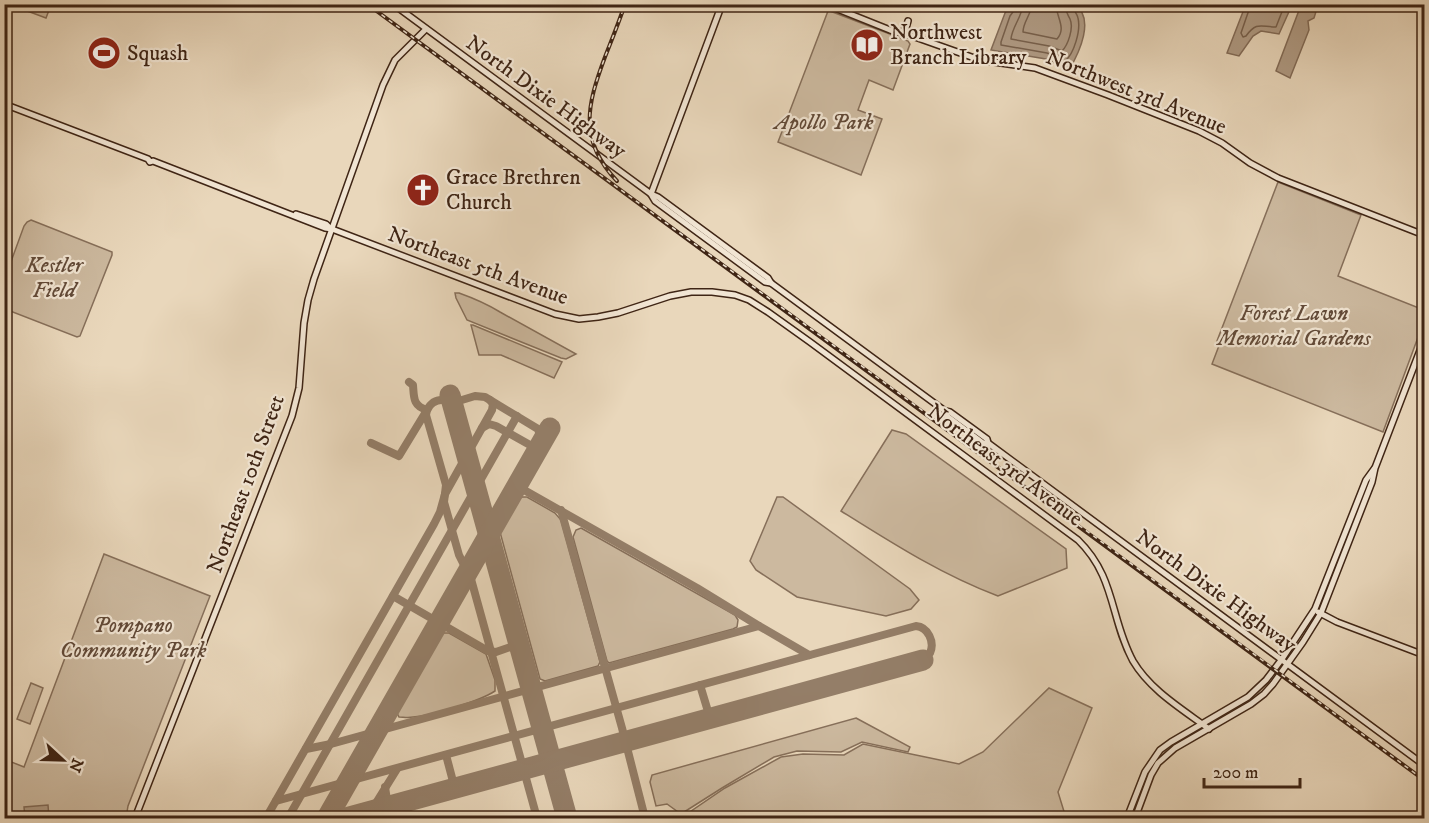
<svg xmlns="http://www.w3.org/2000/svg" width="1429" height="823" viewBox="0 0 1429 823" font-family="'IM FELL DW Pica',serif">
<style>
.green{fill:#ccb99f;stroke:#866f5a;stroke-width:1.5}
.water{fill:#af9a83;stroke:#826b57;stroke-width:1.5}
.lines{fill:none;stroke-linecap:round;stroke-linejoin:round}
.shore{stroke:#77604c;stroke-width:1.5}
.taxiway{stroke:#947e68;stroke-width:8}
.runway{stroke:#947e68;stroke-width:21}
.secondary-casing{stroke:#3f2515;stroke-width:8}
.secondary{stroke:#f1e5d3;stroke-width:5}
.rail-casing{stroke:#3f2515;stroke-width:4}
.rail{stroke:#f1e5d3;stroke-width:1.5;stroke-dasharray:4.5;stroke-linecap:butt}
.labels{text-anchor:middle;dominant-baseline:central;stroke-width:4.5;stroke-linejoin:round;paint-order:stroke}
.poi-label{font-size:22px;fill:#3f2515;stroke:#f1e5d3;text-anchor:start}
.street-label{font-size:22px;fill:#3f2515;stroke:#f1e5d3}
.park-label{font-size:22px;font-style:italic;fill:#624a38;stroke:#f1e5d3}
</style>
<rect width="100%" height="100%" fill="#e9d7bb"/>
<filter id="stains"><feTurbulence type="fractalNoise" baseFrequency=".00333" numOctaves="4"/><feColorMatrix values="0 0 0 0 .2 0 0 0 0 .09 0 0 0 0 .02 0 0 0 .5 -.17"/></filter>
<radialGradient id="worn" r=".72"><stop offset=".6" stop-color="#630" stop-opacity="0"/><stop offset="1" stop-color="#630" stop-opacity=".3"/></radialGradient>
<!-- green -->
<g class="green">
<polygon points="11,5 11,4 51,5 46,18"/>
<polygon points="828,11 830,11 908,41 910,44 893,90 869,80 858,110 882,119 861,175 778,142"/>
<polygon points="1278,182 1361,215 1338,276 1424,310 1424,321 1383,432 1212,364 1220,343 1217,341"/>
<polygon points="31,220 112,252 112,255 80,336 77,337 5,309 5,278 24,226 27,222"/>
<path d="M459 293C473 298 487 304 500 312L576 354 566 359 561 358 467 320 456 298 455 293Z"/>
<polygon points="471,325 473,325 562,362 554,378 501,355 479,355"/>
<path d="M892 430 906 434 1066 549 1067 568 998 596C942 575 892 543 841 511Z"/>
<polygon points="522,497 527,497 555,513 561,520 600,662 598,666 545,681 540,679 500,532 518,499"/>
<polygon points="777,497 783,497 910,589 919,600 911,609 886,616 797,597 756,570 750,561"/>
<polygon points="581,528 735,615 738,620 737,627 733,629 609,663 607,661 573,537 576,530"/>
<polygon points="104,554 210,596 128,806 126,818 5,818 4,759 24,767"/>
<path d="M443 633H449L486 654 495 680V691C478 702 433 715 413 717 408 718 403 717 399 717L397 713Z"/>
<polygon points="31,683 43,688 30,724 17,719"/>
<polygon points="1049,688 1092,708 1058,792 1066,818 681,818 725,788 781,757 803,754 844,755 863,744 959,764 983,752"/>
<polygon points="856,718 910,747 908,752 862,742 841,752 797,751 774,757 722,788 681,814 667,804 656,806 650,782 652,775"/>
</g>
<!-- water -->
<g class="water">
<path d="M1011 4H1074C1096 18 1079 53 1069 70L1046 59 991 50 1005 13Z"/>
<polygon points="1246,4 1292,5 1279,34 1261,31 1253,36 1239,56 1227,53"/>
<polygon points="1301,5 1318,5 1314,18 1308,21 1309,30 1290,78 1276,71"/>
<polygon points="48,805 49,818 40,818 40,817 25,818 24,807"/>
</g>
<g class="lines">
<!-- shore -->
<g class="shore">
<path d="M1015 4V9L1010 16 1001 42V45L1047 53 1065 61C1074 54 1081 30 1078 18 1077 13 1073 10 1072 4"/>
<path d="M1023 4C1022 17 1012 27 1011 39L1049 46 1062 51C1068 45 1074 28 1070 19 1067 13 1065 11 1065 4"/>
<path d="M1032 4C1031 15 1023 22 1023 32L1057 39C1067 28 1056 17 1056 4"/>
<path d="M1251 4 1241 33 1243 37 1246 36C1257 21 1261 27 1276 27L1285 4"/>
</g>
<!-- taxiway -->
<g class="taxiway">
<polyline points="452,403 475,396 485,397 538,429 540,436 539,447"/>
<path d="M454 408C445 394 428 400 426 415L446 485 444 502 459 555 471 579 537 818"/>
<polyline points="482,428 489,424 496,426 530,445 534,452 533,457"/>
<path d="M371 443 399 456 427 410C413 406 414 398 413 385L409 382"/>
<polyline points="517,486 697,588 759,626 809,655"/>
<polyline points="561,510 622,728 645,818"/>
<polyline points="393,596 488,651 496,652 519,644"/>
<polyline points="700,685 710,718"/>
<polyline points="306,749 331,744 759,626"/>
<polyline points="446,755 455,789"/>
<polyline points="385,787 387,800 396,805"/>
<path d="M276 801 916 626C928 627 935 642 930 653 928 655 925 658 923 660"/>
<polyline points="371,811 397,769"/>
<polyline points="266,818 434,524 440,512 445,494 492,410 493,404 490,400"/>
<polyline points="288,818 517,416"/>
</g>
<!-- runway -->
<g class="runway">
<polyline points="450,395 567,818"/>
<polyline points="327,818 550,428"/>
<polyline points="346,818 923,660"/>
</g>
<!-- secondary casing -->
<g class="secondary-casing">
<g id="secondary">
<polyline points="393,4 651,194 658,197 768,278 771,283 945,411 947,416 983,443 988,443"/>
<polyline points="825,4 890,30 915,37 980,60 1035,68 1108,95 1199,131 1222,143 1250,163 1278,178 1424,235"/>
<polyline points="901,33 906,28 908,21"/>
<path d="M4 104 148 159 150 162 153 161 325 228 332 229 555 314 579 319 598 317 618 313 670 296 691 292H712L735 295 749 300 768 312 810 342 1078 540C1116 577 1110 619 1133 661 1150 690 1182 709 1209 729"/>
<polyline points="651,194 722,4"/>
<polyline points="652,196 655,201 765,282 771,283"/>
<polyline points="296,214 326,224 331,229"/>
<polyline points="945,411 950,412 987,439 988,443 1424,765"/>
<polyline points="1318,612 1337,622 1424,655"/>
<polyline points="135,818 292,416 299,388 304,323 308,300 314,279 383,85 395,60 426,29"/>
<polyline points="1127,818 1145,772 1160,750 1171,742 1248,697 1266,680 1282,659 1315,609 1366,480 1374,469"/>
<polyline points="1135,818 1151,775 1158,763 1175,748 1251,704 1264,694 1273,684 1303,642 1321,613 1372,482 1375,468 1424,340"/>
</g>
</g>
<!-- secondary -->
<use href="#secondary" class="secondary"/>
<!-- rail casing -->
<g class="rail-casing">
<g id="rail">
<path d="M367 4C720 263 1074 520 1424 780"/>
<path d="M617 181C578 140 587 105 605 57 612 39 619 22 625 4"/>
</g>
</g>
<!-- rail -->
<use href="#rail" class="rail"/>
</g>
<!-- icons -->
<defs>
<g id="library-disc" transform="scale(1.725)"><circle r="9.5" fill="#8f2418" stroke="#f1e5d3"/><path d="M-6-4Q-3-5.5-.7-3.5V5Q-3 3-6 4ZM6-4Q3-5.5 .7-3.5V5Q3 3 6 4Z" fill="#fff"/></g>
<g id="stadium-disc" transform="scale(1.725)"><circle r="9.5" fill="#8f2418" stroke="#f1e5d3"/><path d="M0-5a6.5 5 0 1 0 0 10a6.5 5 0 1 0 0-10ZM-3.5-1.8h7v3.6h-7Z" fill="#fff"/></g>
<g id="church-disc" transform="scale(1.725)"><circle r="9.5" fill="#8f2418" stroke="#f1e5d3"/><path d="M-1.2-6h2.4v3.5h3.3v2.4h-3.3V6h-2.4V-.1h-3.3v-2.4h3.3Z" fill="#fff"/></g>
</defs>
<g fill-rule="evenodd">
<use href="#library-disc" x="867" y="45"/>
<use href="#stadium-disc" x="104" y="53"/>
<use href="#church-disc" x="423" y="190"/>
</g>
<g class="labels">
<!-- poi labels -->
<g class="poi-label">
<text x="890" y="32">Northwest<tspan x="890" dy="25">Branch Library</tspan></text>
<text x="127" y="53">Squash</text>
<text x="446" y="177">Grace Brethren<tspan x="446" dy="25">Church</tspan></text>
</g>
<!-- street labels -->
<g class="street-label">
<text transform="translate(1136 92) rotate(22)">Northwest 3rd Avenue</text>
<text transform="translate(546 97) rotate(36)">North Dixie Highway</text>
<text transform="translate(478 266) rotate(20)">Northeast 5th Avenue</text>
<text transform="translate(1005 465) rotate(37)">Northeast 3rd Avenue</text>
<text transform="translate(246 484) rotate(-70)">Northeast 10th Street</text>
<text transform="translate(1216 591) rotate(36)">North Dixie Highway</text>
</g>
<!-- park labels -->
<g class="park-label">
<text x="824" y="122">Apollo Park</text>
<text x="54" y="265">Kestler<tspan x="54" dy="25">Field</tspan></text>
<text x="1294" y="313">Forest Lawn<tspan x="1294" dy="25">Memorial Gardens</tspan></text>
<text x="133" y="625">Pompano<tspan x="133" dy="25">Community Park</tspan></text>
</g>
</g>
<!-- margin -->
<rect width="1429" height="823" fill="none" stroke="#e9d7bb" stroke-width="24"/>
<rect x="6" y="6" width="1417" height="811" fill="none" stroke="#3f2515" stroke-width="3"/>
<rect x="12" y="12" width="1405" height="799" fill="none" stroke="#3f2515" stroke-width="1.5"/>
<!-- north arrow -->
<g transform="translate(63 760) rotate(112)" stroke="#f1e5d3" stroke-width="4.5" paint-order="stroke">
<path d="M0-4.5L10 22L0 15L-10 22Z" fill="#3f2515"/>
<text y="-9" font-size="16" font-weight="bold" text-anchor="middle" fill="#3f2515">N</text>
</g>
<!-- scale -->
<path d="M1204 778v9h96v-9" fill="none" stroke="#3f2515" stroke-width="3"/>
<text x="1213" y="778" font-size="18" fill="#3f2515" stroke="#f1e5d3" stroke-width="4.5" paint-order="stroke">200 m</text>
<rect width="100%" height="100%" filter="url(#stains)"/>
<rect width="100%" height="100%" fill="url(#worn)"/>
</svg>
